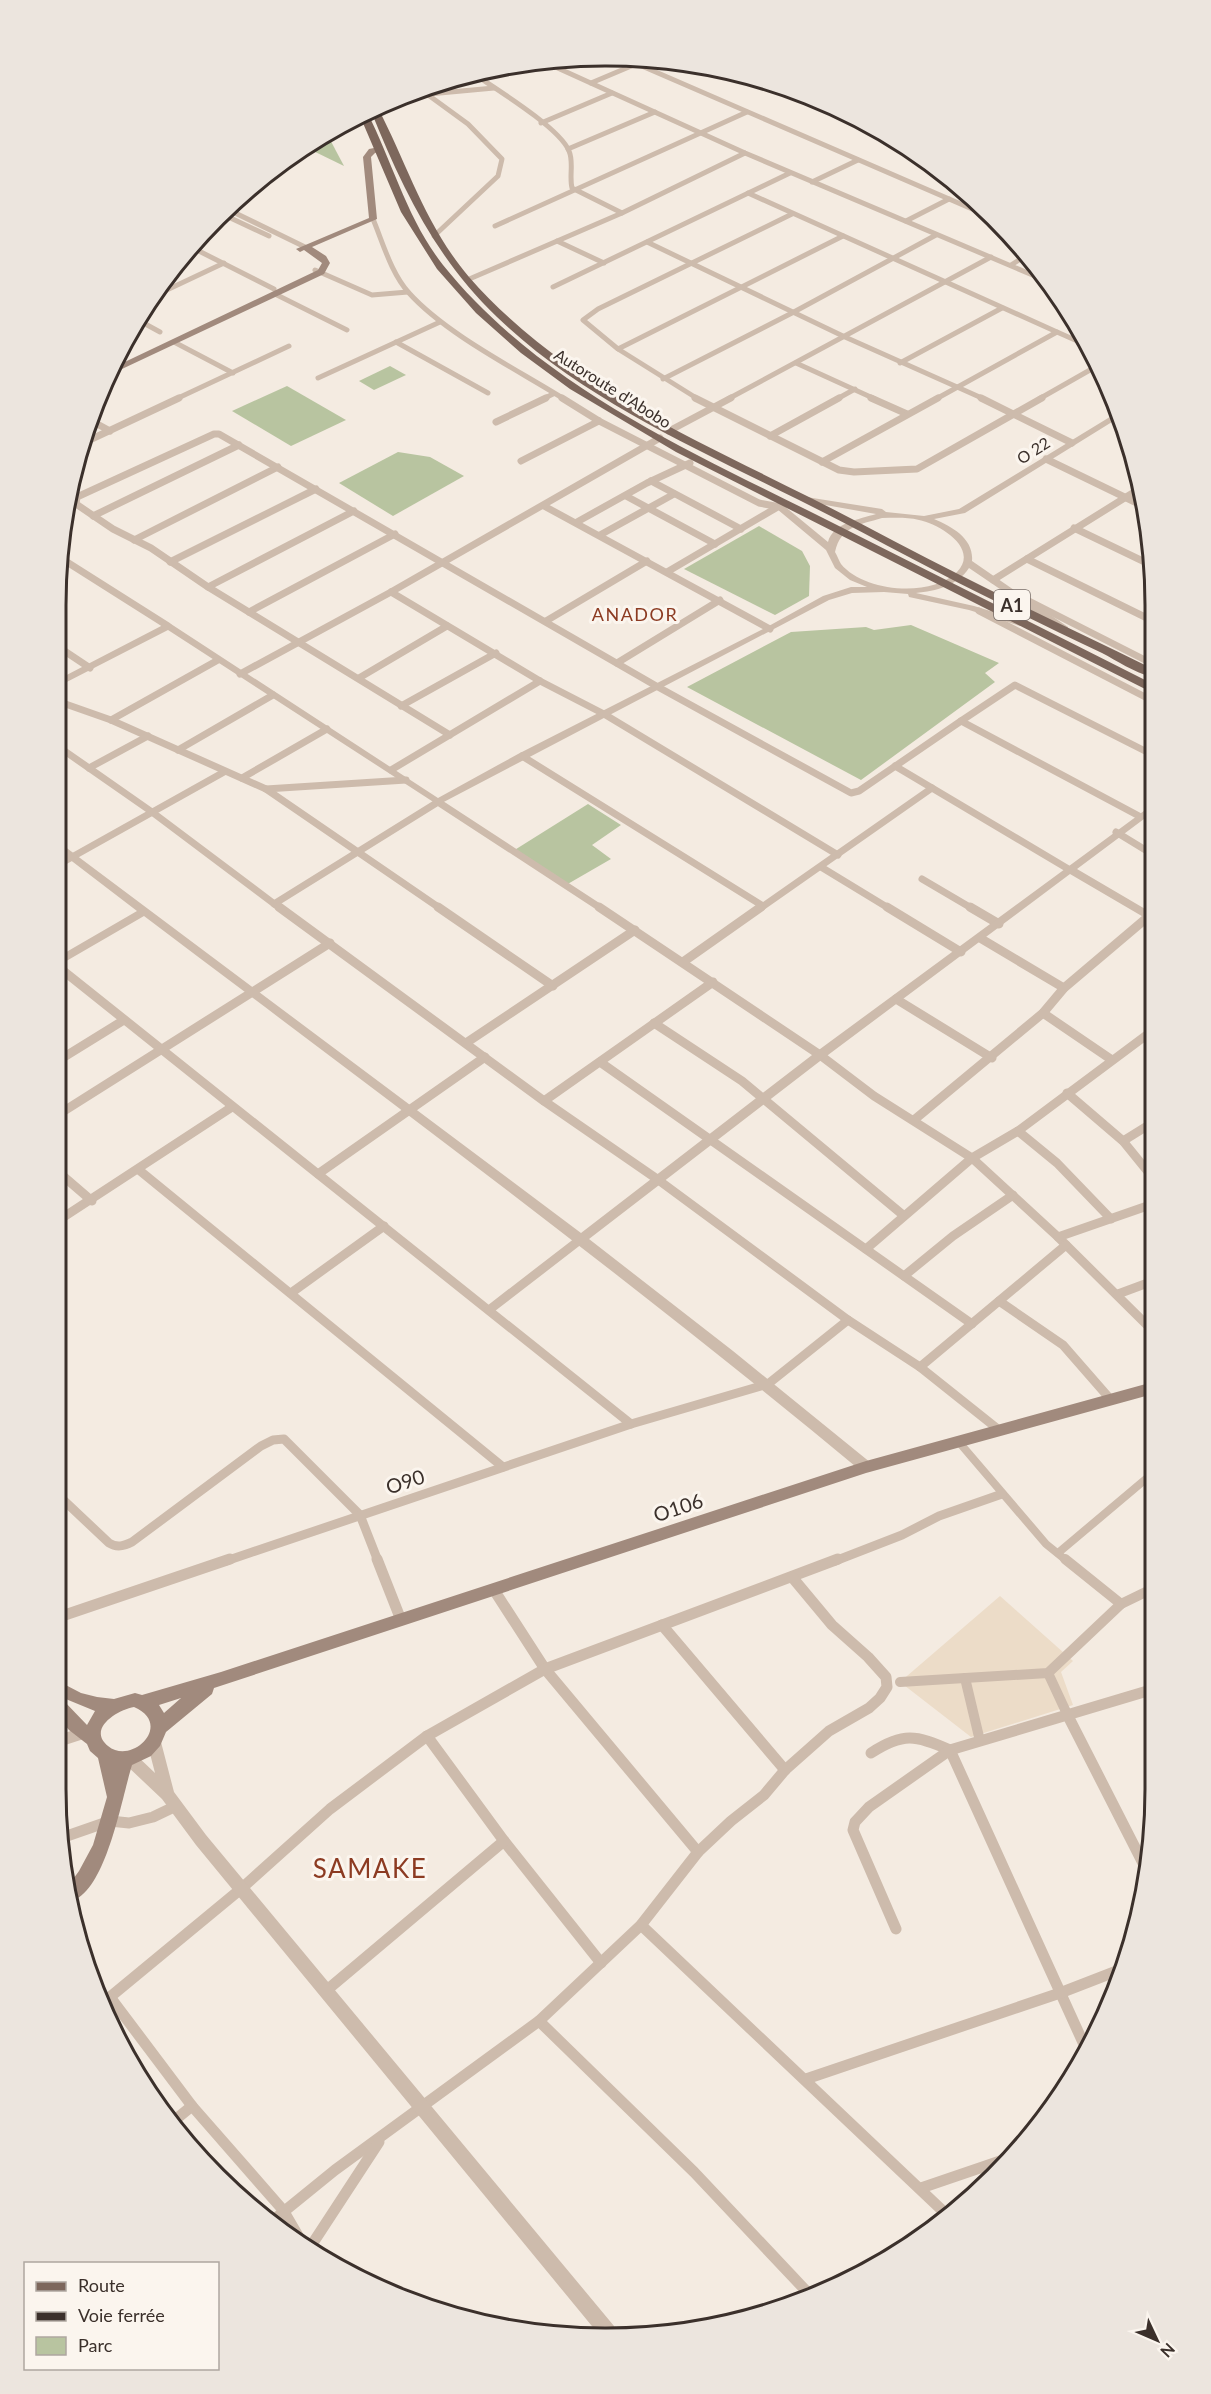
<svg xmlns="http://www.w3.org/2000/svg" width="1211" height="2394" viewBox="0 0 1211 2394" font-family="Lato,sans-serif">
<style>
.green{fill:#b8c4a0}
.plaza{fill:#ecdcc8}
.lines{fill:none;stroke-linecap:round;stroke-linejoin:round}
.pedestrian-far1{stroke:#cdbbac;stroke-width:8}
.pedestrian{stroke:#cdbbac;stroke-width:10}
.minor-far3{stroke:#cdbbac;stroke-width:5}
.minor-far2{stroke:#cdbbac;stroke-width:7}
.minor-far1{stroke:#cdbbac;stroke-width:9}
.minor{stroke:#cdbbac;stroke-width:11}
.tertiary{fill:#cdbbac;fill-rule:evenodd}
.secondary{fill:#a18a7d;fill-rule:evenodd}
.primary{fill:#7d675c;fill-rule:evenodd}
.rail{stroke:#3b302b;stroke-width:1.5;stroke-dasharray:1 3;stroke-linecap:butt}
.labels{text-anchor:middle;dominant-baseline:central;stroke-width:6;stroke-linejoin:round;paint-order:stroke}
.far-street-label{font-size:16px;fill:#3b302b;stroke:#fbf5ee}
.shield{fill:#fbf5ee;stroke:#756b66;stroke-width:1.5}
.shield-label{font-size:18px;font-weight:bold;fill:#3b302b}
.far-neighbourhood-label{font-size:18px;letter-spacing:1.5px;fill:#8c3b22;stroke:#fbf5ee}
.street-label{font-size:20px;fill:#3b302b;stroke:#fbf5ee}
.near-neighbourhood-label{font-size:26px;letter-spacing:1.5px;fill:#8c3b22;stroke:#fbf5ee}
.rim{fill:none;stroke:#3b302b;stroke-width:3}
</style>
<rect width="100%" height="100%" fill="#f4ebe1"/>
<!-- green -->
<g class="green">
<polygon points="748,74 848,112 876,131"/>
<polygon points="326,132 344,166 305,147"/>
<polygon points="390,366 406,375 374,390 359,381"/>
<polygon points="287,386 346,420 291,446 232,411"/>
<polygon points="398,452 430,457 464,476 393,516 339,483"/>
<polygon points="759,526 802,551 810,566 809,596 775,615 684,569"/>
<polygon points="911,625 999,663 985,673 995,682 861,780 687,687 791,632 866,627 874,630"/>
<polygon points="588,804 621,825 592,845 611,859 566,885 513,851"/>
</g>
<!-- plaza -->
<polygon class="plaza" points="1000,1596 1073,1661 1061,1672 1073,1705 971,1737 900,1682"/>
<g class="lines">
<!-- pedestrian-far1 -->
<g class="pedestrian-far1">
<polyline points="958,1441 1046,1544 1067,1561"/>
<polyline points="1058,1553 1153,1473"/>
</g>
<!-- pedestrian -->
<g class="pedestrian">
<polyline points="1065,1559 1121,1604"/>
<polyline points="1048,1673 1068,1716"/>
<polyline points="965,1678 980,1741"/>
<polyline points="900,1682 1048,1673 1121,1604 1154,1588"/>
</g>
<!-- minor-far3 -->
<g class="minor-far3">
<polyline points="621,57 993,218"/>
<polyline points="540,60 745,153 1049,282"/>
<path d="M474 74C496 89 560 128 569 151 574 162 569 176 572 188L622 213"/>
<polyline points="483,79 521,63"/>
<polyline points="591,83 636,64"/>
<polyline points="420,89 468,124 502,159 498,176 434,236"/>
<polyline points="429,94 494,88"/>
<polyline points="541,123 612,93"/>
<polyline points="568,149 655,112"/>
<polyline points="812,182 858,160"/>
<polyline points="748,193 1057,332 936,399"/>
<polyline points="227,209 305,247"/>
<polyline points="222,214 269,236"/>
<path d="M373 219C383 243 391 273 409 293 446 334 516 369 564 399"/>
<polyline points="906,221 949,199"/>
<polyline points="495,226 747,112"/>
<polyline points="557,241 604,263"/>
<polyline points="647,242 845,337 984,399"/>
<polyline points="191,247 274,289"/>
<polyline points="1011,265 1027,255"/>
<polyline points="315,270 372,295 408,292"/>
<polyline points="467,280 622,213 745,153"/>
<polyline points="553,287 790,173"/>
<polyline points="275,294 347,330"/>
<polyline points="154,296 224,263"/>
<polyline points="138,320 160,332"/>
<polyline points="1057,332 1084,344"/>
<polyline points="174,342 233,373"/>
<polyline points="396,342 488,393"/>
<polyline points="618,349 843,236"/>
<polyline points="796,363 875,399"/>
<polyline points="900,363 1002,308"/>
<polyline points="318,378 440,322"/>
<polyline points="663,379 792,313 936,235"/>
<polyline points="176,399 289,346"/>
<polyline points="543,399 553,394"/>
<polyline points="698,399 618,349 583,320 598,309 792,214"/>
<polyline points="728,399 991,257"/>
<polyline points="837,399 855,389"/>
<polyline points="1039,399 1097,366"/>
</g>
<!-- minor-far2 -->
<g class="minor-far2">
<polyline points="562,398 599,421 759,503 780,507"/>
<polyline points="695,398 839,470 854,472 917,469 1042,398"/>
<polyline points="871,398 907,414"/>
<polyline points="981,398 1072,443"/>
<polyline points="90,420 110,431"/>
<polyline points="496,422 546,398"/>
<polyline points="669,431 731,398"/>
<polyline points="770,436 839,398"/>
<polyline points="81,444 179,398"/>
<polyline points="1046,459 1143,506"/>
<polyline points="521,461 599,421"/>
<polyline points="822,462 938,398"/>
<polyline points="651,481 741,529"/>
<polyline points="626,496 715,544"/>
<polyline points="544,506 770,629"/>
<polyline points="93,516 239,445"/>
<polyline points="577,522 647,483 690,463"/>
<polyline points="1074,528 1151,565"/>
<polyline points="600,535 674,494"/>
<polyline points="134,540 278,467"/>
<polyline points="59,557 168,626"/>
<polyline points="1027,559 1151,620"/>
<polyline points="170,562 316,489"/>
<polyline points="667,572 776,508"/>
<polyline points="993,580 1139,489"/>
<polyline points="208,587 354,511"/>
<polyline points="391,592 540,681 604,714 838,855"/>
<polyline points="1025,599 1151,663"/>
<polyline points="979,611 1151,700"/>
<polyline points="249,612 395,534"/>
<polyline points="546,621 647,561"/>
<polyline points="57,646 90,668"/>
<polyline points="617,663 720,600"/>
<polyline points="240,674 391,592 660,438"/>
<polyline points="359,678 447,626"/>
<polyline points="57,701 111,720 266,789 441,909"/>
<polyline points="401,706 496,653"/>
<polyline points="111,720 218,660"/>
<polyline points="450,735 208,587 151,548 113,529 76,504 77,497 214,434 219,434 658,687 851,793 859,791 961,721"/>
<polyline points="56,745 152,812 281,909"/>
<polyline points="178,750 273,695"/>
<polyline points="522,756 763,906"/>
<polyline points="895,766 1070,870"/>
<polyline points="89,768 148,736"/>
<polyline points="391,770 540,681"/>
<polyline points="242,778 327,729"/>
<polyline points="266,789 406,780"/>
<polyline points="1139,816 961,721 1015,685 1151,754"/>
<polyline points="1116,832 1152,854"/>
<polyline points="56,866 224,772"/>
<polyline points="821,867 890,909"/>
<polyline points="922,879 973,909"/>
<polyline points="274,904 438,802 602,909"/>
<polyline points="759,909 932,788"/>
</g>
<!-- minor-far1 -->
<g class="minor-far1">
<polyline points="279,907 544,1101 657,1179 848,1320 920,1367 999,1430"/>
<polyline points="438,907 553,986"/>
<polyline points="599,907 820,1055 874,1096 972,1158 1058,1237 1153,1331"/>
<polyline points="887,907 961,952"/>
<polyline points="970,907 999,924"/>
<polyline points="980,938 1064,988"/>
<polyline points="683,962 761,907"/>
<polyline points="56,965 631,1424"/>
<polyline points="896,999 992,1058"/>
<polyline points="1043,1013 1112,1060"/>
<polyline points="654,1023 742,1081 903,1215"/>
<polyline points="466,1043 635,930"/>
<polyline points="56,1062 124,1020"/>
<polyline points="600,1062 972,1324"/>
<polyline points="1067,1093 1123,1141 1153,1178"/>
<polyline points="544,1101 713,982"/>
<polyline points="56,1116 330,943"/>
<polyline points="914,1120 1043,1013 1064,988 1149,916"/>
<polyline points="1018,1131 1057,1163 1111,1219"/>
<polyline points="1123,1141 1152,1123"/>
<polyline points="56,1170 92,1201"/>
<polyline points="139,1170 503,1467"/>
<polyline points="318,1174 485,1057"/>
<polyline points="56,1222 232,1107"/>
<polyline points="1058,1237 1153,1204"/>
<polyline points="866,1249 972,1158 1018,1131 1152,1031"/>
<polyline points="904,1276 953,1236 1013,1195"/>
<polyline points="291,1293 384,1226"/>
<polyline points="1118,1294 1153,1281"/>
<polyline points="999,1301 1063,1345 1111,1400"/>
<polyline points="489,1310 581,1239"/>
<polyline points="920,1367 1066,1245"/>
<path d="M56 1493 109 1543C117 1548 124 1546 132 1542L261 1446 273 1440 284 1439 360 1515 378 1561"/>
<polyline points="226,1561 631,1424 768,1384 848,1320"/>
<polyline points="835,1561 902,1535 939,1516 1002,1494"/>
</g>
<!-- minor -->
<g class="minor">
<polyline points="377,1559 401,1620"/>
<polyline points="494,1590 545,1669 698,1852"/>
<polyline points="56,1618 230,1559"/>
<polyline points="662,1625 785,1770"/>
<polyline points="1068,1716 1147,1871"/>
<polyline points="427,1736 504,1841 601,1963"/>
<polyline points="950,1750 1086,2049"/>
<path d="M871 1753C903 1732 916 1735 950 1750"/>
<polyline points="64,1837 110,1821 129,1823 153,1817 176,1806"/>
<polyline points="641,1925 945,2213"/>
<polyline points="896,1929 853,1830 855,1822 869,1807 950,1750 1154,1689"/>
<polyline points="327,1990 504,1841"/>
<polyline points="110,1997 192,2106 283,2210 304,2246"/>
<polyline points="104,2002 242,1888 330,1809 427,1736 545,1669 838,1559"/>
<polyline points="539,2021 694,2172 809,2294"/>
<polyline points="806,2079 1060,1993 1122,1969"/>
<polyline points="170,2124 192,2106"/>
<polyline points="921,2188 1009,2158"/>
<polyline points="271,2222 335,2170 539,2021 641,1925 698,1852 731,1821 764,1795 785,1770 829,1731 869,1708 880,1698 887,1687 886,1677 868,1657 832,1625 792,1577"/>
<polyline points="309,2249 379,2142"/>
</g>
<!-- tertiary -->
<g class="tertiary">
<path d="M1118 412 1120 417 965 513 934 519C953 527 974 539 972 561L1068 627V631H1062L969 568C957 586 936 591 916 593L974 606 1023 621V625L1020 626 969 610 909 597 908 594 884 592 852 593 829 600 438 805 168 630 57 687V680L165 624H171L438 798 518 754 767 627 823 596 851 587H867L850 580 835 568 826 550 777 509V505H783L828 542C833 523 860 519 876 514L803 501 800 500V496L882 509 886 512 924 516 959 509ZM882 518C894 518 907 517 919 520 939 524 980 548 957 572 931 598 864 592 841 564 839 561 837 555 835 552 841 526 859 525 882 518Z"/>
<path d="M1152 805V813L1077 869 1152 913V922L1070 874 824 1058 589 1239 733 1351 871 1463 873 1467 871 1471 866 1472 861 1471C629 1278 385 1098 144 916L56 967V958L137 911 56 849V840L581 1233 816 1052Z"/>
<polygon points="91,1724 96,1725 98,1730 96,1735 56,1748 56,1736"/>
<polygon points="154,1735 159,1737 161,1742 174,1792 206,1835 614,2326 617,2332 596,2331 196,1845 162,1799 125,1764 123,1759 125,1754 130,1752 135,1754 155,1773 147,1742 149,1737"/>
</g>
<!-- secondary -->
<g class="secondary">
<polygon points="379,147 382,147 382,151 375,153 371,157 377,219 312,247 326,256 330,263 324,274 107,376 110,369 318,270 322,263 304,250 300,252 296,249 369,218 363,157 369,149"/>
<path d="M1153 1382V1394L866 1473 214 1688 212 1694 166 1732 160 1746 151 1756 132 1765C122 1797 107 1887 74 1900L71 1882 79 1871 93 1845 107 1797 98 1758 90 1751 87 1744 69 1730 56 1715V1697L62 1699 87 1725 95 1711 56 1695V1680L81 1693 97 1697 114 1699 135 1693 142 1695 221 1672 866 1461ZM181 1698 164 1713 159 1705ZM134 1707C174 1724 132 1766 108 1746 87 1729 117 1710 134 1707Z"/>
</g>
<!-- primary -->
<g class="primary">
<path d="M378 108C408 166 425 225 469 277 560 381 690 437 811 498 861 523 910 550 960 575 1024 607 1088 637 1151 668V677C1134 672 1117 661 1102 653 1070 638 1039 623 1007 607 937 573 869 535 799 500 695 448 582 399 497 317 436 259 402 188 371 111Z"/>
<path d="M367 112C393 163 407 219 443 265 541 387 692 452 829 521 936 575 1044 629 1151 683V692L676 452 570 389 521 353 476 313 437 269 401 212 360 116Z"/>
</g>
<!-- rail -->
<polyline class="rail" points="729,71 882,134"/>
</g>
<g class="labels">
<!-- far-street labels -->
<g class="far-street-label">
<text transform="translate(613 388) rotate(32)">Autoroute d'Abobo</text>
<text transform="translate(1033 450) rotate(-32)">O 22</text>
</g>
<!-- shield labels -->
<rect class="shield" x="994" y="590" width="36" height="30" rx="4.5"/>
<g class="shield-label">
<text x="1012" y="605">A1</text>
</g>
<!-- far-neighbourhood labels -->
<g class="far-neighbourhood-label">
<text x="635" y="614">ANADOR</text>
</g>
<!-- street labels -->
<g class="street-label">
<text transform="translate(405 1481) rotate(-18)">O90</text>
<text transform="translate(678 1507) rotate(-18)">O106</text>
</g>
<!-- near-neighbourhood labels -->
<g class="near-neighbourhood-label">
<text x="370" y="1868">SAMAKE</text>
</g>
</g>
<!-- crop -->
<path d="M0 0H1211V2394H0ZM605 66H606A539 539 0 0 1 1145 605V1789A539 539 0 0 1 606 2328H605A539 539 0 0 1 66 1789V605A539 539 0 0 1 605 66Z" fill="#ece5de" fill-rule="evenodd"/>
<path class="rim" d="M605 66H606A539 539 0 0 1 1145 605V1789A539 539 0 0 1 606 2328H605A539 539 0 0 1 66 1789V605A539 539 0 0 1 605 66Z"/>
<!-- legend -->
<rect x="24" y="2262" width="195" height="108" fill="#fbf5ee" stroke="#aea6a0" stroke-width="1.5"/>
<rect x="36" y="2282" width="30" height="9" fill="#7d675c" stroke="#aea6a0" stroke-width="1.5"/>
<text x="78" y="2292" font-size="18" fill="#3b302b">Route</text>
<rect x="36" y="2312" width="30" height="9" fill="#3b302b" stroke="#aea6a0" stroke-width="1.5"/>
<text x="78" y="2322" font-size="18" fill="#3b302b">Voie ferrée</text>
<rect x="36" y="2337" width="30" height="18" fill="#b8c4a0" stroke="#aea6a0" stroke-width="1.5"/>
<text x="78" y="2352" font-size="18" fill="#3b302b">Parc</text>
<!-- north arrow -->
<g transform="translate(1157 2340) rotate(134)" stroke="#fbf5ee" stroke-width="4.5" paint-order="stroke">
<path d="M0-4.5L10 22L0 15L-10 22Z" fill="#3b302b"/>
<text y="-9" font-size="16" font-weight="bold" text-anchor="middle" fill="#3b302b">N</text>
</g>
</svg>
